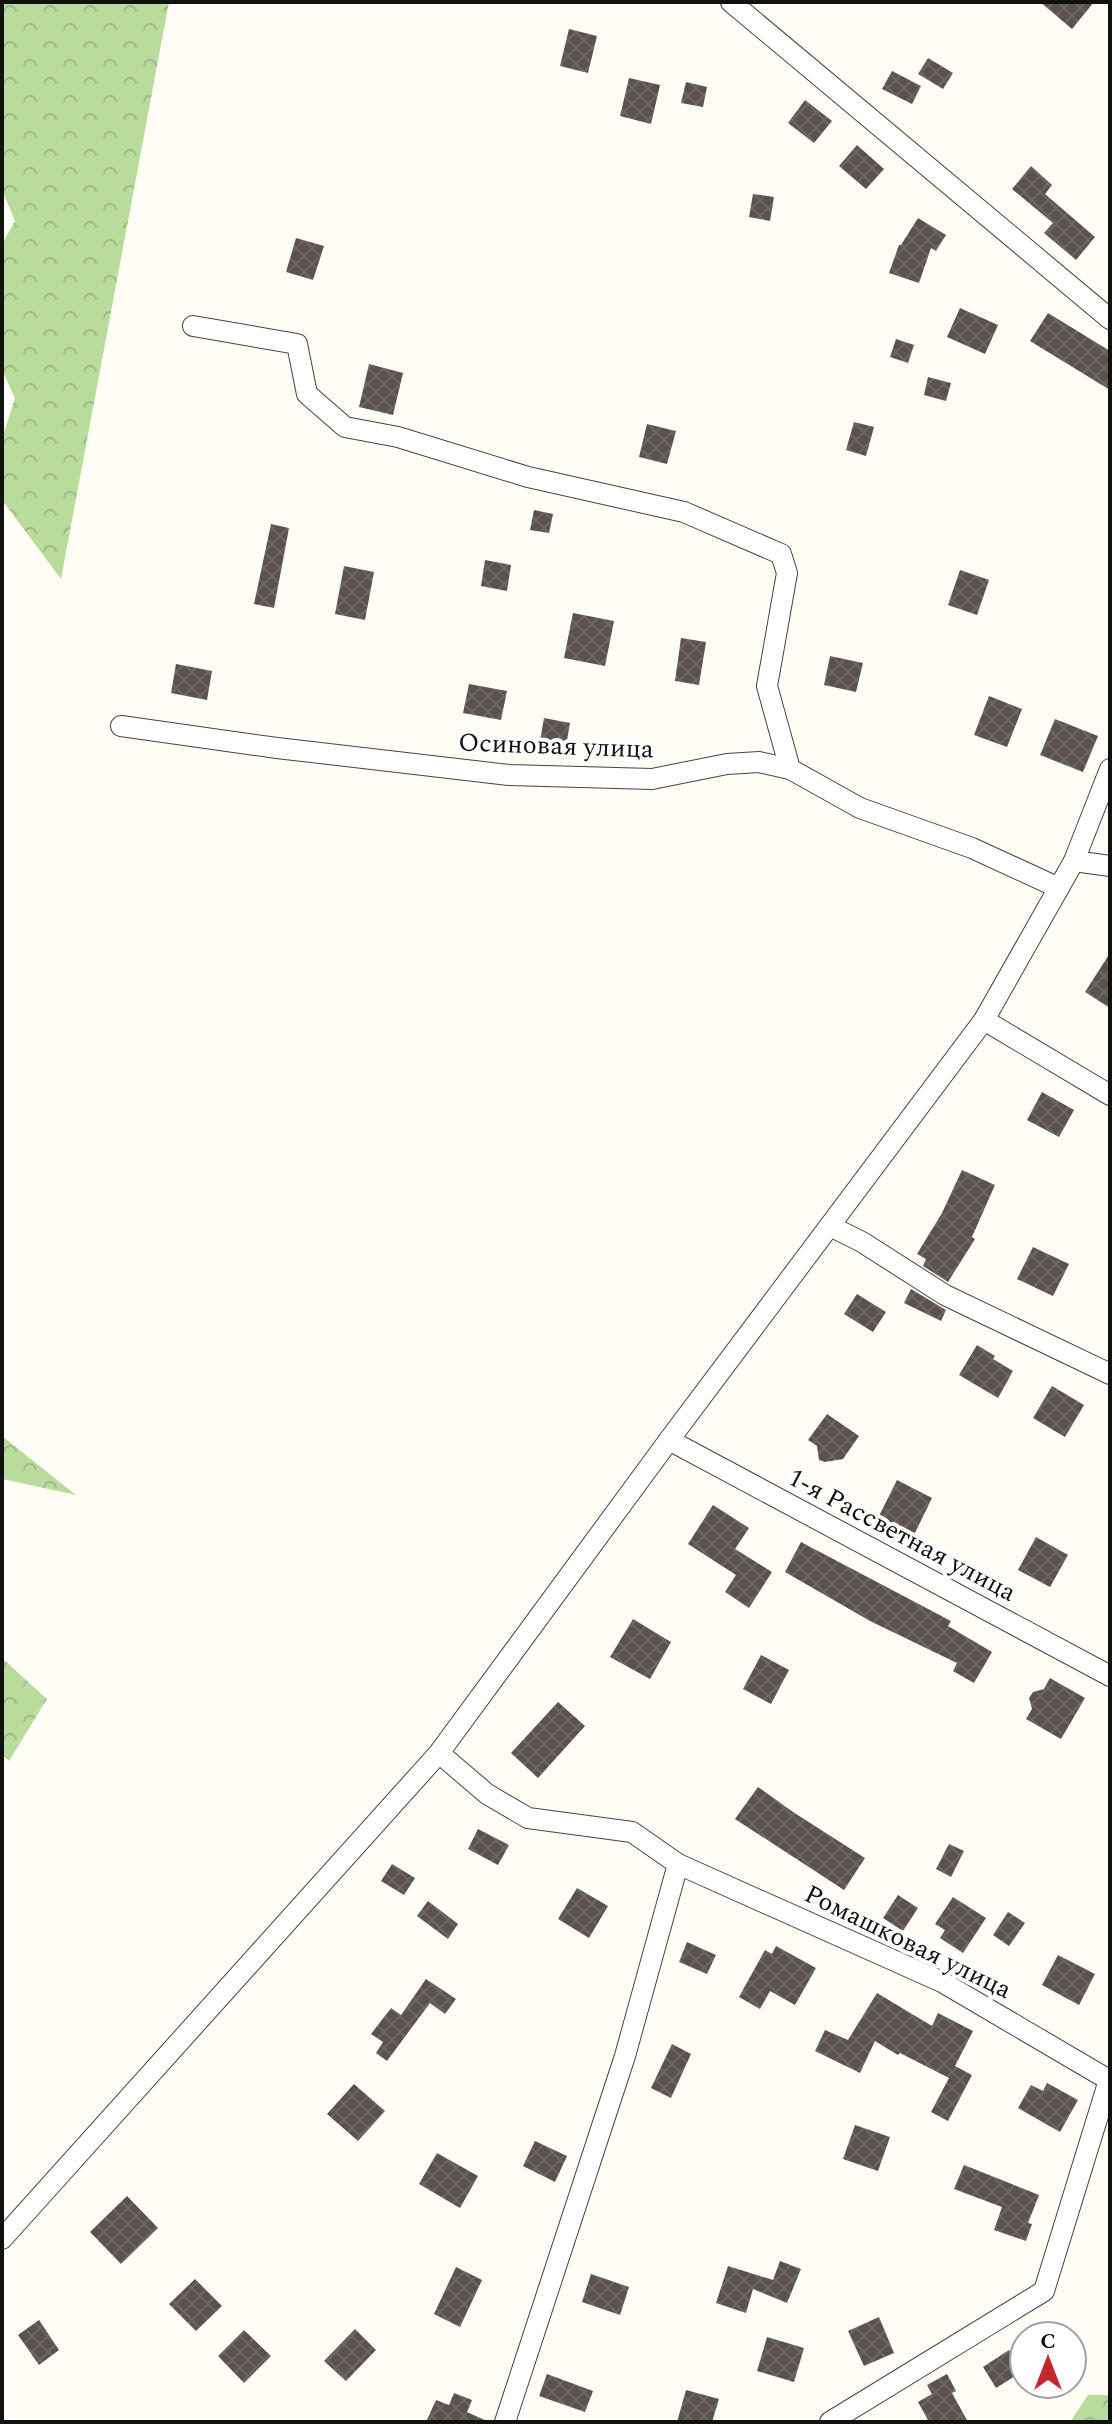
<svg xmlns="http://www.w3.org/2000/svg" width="1112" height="2424" viewBox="0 0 1112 2424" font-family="Spectral,serif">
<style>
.forest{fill:url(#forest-crowns)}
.building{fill:url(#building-cross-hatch)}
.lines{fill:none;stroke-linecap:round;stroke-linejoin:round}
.minor-casing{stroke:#444;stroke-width:22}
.minor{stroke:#fff;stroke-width:20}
.labels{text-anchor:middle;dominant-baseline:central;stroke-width:8;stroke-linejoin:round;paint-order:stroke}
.street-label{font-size:26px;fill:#111;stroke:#fff}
</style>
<defs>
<pattern id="forest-crowns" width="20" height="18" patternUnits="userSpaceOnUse" patternTransform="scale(2)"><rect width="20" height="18" fill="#b9dc9c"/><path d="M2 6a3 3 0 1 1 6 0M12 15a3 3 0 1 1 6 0" fill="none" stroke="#9ebc85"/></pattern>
<pattern id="building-cross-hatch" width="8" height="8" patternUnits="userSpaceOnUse" patternTransform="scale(2)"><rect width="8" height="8" fill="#5a524d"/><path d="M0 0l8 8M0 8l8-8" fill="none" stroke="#6d6662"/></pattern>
</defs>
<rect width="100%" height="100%" fill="#fffdf5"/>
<!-- forest -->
<g class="forest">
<polygon points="2,2 169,2 61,579 2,500 2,439 15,398 2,370 2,244 15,221 2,190"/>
<polygon points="2,1436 76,1495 2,1479"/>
<polygon points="2,1658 47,1699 9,1761 2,1755"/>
<polygon points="1088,2395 1110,2395 1110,2422 1070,2422"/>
</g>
<!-- building -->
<g class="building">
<polygon points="1040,2 1094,2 1072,29"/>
<polygon points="569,29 597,36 588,73 560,66"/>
<polygon points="928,58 953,73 943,89 918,74"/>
<polygon points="892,71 921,86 912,104 882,89"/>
<polygon points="629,78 660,85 651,124 620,116"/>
<polygon points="686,82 707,87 703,107 681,103"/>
<polygon points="805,100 832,121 814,143 788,123"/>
<polygon points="857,145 884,169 866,189 839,166"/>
<polygon points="1031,166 1052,185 1045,194 1095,237 1076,260 1044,233 1053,223 1012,189"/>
<polygon points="753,194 774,197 770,221 749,217"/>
<polygon points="918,218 946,235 936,251 931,248 919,283 889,273 899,245 901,245"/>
<polygon points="296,238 324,246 313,280 286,272"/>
<polygon points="960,308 998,325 985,354 947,337"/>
<polygon points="1048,313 1110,351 1110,390 1030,341"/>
<polygon points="896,339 914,345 908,363 890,357"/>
<polygon points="369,364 403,373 393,415 359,407"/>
<polygon points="928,377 951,383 946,401 924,395"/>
<polygon points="854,422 874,427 866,456 846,450"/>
<polygon points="647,424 676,431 667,464 639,457"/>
<polygon points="534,510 553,514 549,533 530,530"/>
<polygon points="271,524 289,528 274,608 254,604"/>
<polygon points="485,560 511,565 507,591 481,586"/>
<polygon points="344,566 374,572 365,620 335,614"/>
<polygon points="960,570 989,580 977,615 948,605"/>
<polygon points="573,613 614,621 605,666 564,658"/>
<polygon points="681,638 706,642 699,685 675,681"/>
<polygon points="830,656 863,663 856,692 824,685"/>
<polygon points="176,664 212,671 207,700 171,693"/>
<polygon points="469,684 507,691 501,720 463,713"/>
<polygon points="989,696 1022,709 1007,747 974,735"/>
<polygon points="544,718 570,723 566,746 540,741"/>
<polygon points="1055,719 1098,736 1083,772 1040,755"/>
<polygon points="1110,953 1110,1008 1085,992"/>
<polygon points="1042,1092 1074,1110 1059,1137 1027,1120"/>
<polygon points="962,1170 995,1185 972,1237 975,1239 948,1282 923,1266 926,1259 917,1254 942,1213"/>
<polygon points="1033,1247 1069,1264 1053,1296 1017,1279"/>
<polygon points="911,1289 946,1310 941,1321 904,1303"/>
<polygon points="857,1294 886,1312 873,1332 844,1314"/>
<polygon points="977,1345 995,1356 993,1359 1013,1371 998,1398 959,1375"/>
<polygon points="1052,1386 1084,1405 1065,1437 1033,1418"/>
<polygon points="827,1414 859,1436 843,1459 825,1462 819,1460 817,1446 808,1440"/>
<polygon points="897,1480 932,1498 913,1537 877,1520"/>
<polygon points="713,1505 749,1528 735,1549 772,1572 749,1608 725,1592 736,1575 688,1544"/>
<polygon points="1036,1537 1068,1555 1050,1587 1018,1570"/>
<polygon points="801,1542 951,1621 948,1626 992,1652 974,1683 953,1671 957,1663 870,1621 785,1572"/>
<polygon points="633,1619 671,1642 650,1679 610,1657"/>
<polygon points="761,1655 789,1670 771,1704 743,1689"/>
<polygon points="1050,1678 1085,1698 1061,1739 1026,1719 1032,1709 1029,1698 1033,1692 1044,1689"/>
<polygon points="558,1702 585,1726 538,1778 511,1753"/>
<polygon points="758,1787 793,1812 865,1858 844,1890 735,1819"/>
<polygon points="478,1829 509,1845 498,1865 468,1849"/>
<polygon points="949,1844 964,1851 951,1877 936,1869"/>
<polygon points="392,1864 415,1878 404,1895 381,1881"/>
<polygon points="577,1888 608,1906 589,1938 558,1919"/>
<polygon points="898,1895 918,1908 903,1931 883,1918"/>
<polygon points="953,1897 986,1918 963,1953 940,1938 945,1930 935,1924"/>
<polygon points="428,1901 458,1924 448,1939 417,1916"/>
<polygon points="1008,1912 1025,1923 1009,1946 993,1935"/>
<polygon points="687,1942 716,1955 707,1974 679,1962"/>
<polygon points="776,1946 816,1968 795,2005 770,1991 760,2009 739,1997 765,1950 772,1954"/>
<polygon points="1058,1955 1095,1974 1079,2005 1042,1985"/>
<polygon points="426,1979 456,1999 445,2014 430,2003 387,2061 376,2053 383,2042 371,2034 391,2008 401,2015"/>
<polygon points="877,1993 932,2026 938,2013 973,2031 955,2066 972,2075 948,2121 931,2112 949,2078 900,2053 898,2055 875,2041 860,2073 815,2051 825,2030 848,2040"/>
<polygon points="672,2044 691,2054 671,2098 651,2088"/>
<polygon points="1047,2083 1078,2100 1060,2132 1018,2108 1031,2085 1043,2091"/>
<polygon points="354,2084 385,2111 358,2141 327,2114"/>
<polygon points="855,2125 890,2137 878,2171 843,2159"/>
<polygon points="535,2141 567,2156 555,2182 523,2166"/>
<polygon points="437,2153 478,2176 460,2208 419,2184"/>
<polygon points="964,2165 1039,2195 1028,2223 1032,2224 1026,2241 994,2230 1002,2207 954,2189"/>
<polygon points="127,2196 158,2228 121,2264 90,2232"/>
<polygon points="780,2261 801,2269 787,2303 753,2289 746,2313 716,2303 728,2266 773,2280"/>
<polygon points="456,2267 482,2280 460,2327 434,2314"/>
<polygon points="591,2274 629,2287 620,2315 582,2302"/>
<polygon points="195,2279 222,2306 196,2331 169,2304"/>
<polygon points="879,2317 894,2353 864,2366 848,2331"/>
<polygon points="39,2320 59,2350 39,2365 18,2335"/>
<polygon points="355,2329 376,2350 346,2381 324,2361"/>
<polygon points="244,2330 271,2356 244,2383 218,2356"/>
<polygon points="767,2337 804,2348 794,2382 757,2371"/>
<polygon points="1009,2350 1023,2371 996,2388 983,2367"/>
<polygon points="547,2374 593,2391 585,2412 539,2396"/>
<polygon points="947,2374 956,2391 952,2393 968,2422 929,2422 918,2402 932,2394 927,2385"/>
<polygon points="686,2390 719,2399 712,2422 677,2422"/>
<polygon points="454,2393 472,2400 467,2412 489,2422 426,2422 436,2400 449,2405"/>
</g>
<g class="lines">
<!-- minor casing -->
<g class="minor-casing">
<g id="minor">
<polyline points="731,2 1110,319"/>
<polyline points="193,326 297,344 307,394 345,427 398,437 528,477 684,512 781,554 787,573 767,686 790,769"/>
<polyline points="121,726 277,748 509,775 652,779 727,764 759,762 790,769 860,808 972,848 1059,888"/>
<polyline points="1074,861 1110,866"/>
<polyline points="984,1020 1110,1095"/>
<polyline points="830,1226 862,1242 945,1295 1110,1374"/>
<polyline points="669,1440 1110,1676"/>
<polyline points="439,1753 487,1794 528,1818 632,1832 678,1864 942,1982 1109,2080 1044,2291 830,2422"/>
<polyline points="2,2239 439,1753 669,1440 984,1020 1074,861 1110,769"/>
<polyline points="505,2422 625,2056 678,1864"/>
</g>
</g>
<!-- minor -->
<use href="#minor" class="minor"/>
</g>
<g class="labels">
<!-- street labels -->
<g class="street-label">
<text transform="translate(556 746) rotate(2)">Осиновая улица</text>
<text transform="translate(902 1535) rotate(28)">1-я Рассветная улица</text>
<text transform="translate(908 1942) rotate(26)">Ромашковая улица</text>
</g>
</g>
<!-- border -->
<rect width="1112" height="2424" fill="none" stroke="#111111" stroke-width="8"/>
<!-- north arrow -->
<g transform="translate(1048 2360)"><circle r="38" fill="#ffffff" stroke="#a0a0a0" stroke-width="2"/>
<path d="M0-6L14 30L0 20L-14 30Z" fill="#c4262e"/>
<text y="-12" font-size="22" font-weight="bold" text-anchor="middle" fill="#111111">С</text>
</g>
</svg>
